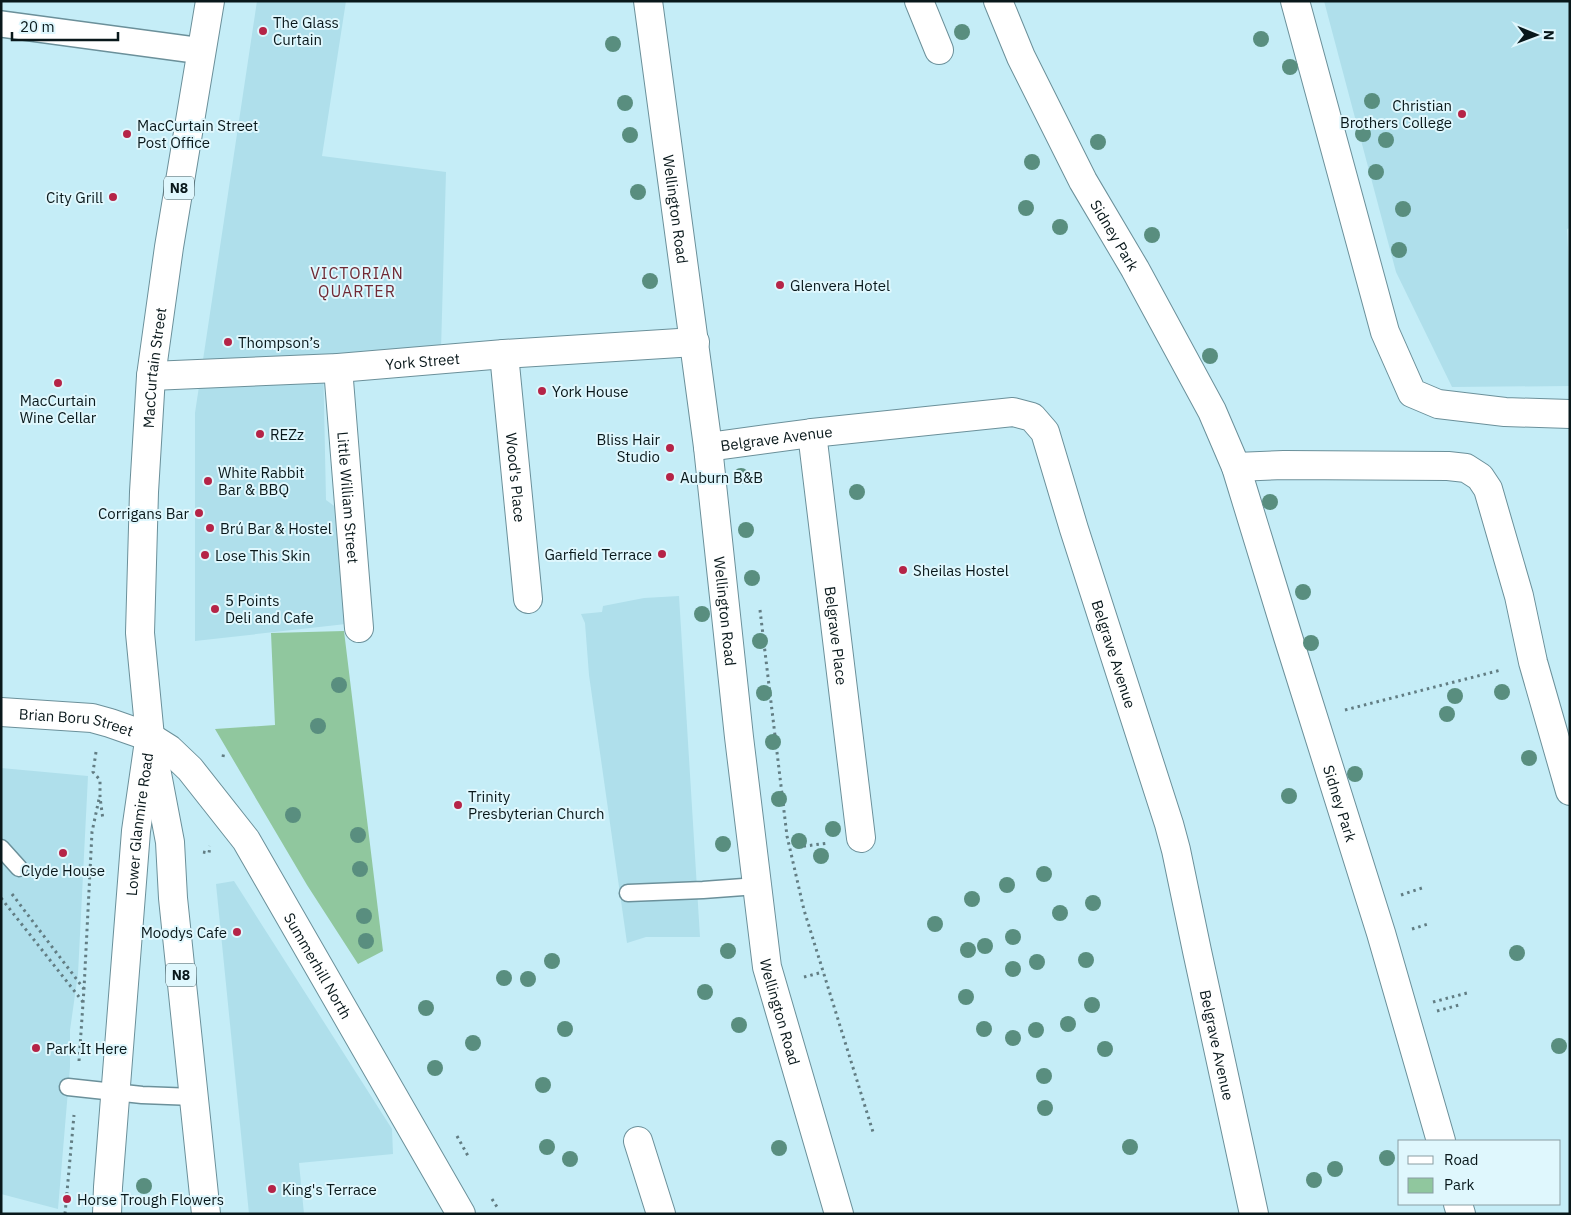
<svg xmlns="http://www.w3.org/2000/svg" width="1571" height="1215" viewBox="0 0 1571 1215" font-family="'IBM Plex Sans',sans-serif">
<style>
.built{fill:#afdfeb}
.green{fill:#90c79e}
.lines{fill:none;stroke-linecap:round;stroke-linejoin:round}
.service-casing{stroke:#6b909a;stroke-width:19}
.pedestrian-casing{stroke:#6b909a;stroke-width:28}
.minor-casing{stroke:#6b909a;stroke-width:30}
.tertiary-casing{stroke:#6b909a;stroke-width:30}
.secondary-casing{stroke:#6b909a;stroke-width:30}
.trunk-casing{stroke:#6b909a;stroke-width:30}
.path{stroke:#627d83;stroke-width:3;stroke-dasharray:2.5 4;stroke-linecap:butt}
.service{stroke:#fff;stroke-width:16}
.pedestrian{stroke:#fff;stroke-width:25}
.minor{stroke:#fff;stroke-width:28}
.tertiary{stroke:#fff;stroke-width:28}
.secondary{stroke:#fff;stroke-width:28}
.trunk{stroke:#fff;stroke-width:28}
.tree{fill:#598e7f}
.poi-dot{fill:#b52447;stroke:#dff7fd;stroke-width:2}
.labels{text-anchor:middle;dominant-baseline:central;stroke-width:4;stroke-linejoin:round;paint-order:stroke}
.shield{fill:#dff7fd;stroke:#495b5f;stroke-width:1}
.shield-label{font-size:14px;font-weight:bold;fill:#09181b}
.poi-label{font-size:15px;fill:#09181b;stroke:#dff7fd;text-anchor:start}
.street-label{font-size:15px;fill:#09181b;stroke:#dff7fd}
.neighbourhood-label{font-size:16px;letter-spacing:1px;fill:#702a35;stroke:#dff7fd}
</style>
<rect width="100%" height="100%" fill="#c5edf7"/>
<!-- built -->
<g class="built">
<polygon points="257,1 346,1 322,156 446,172 441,350 323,357 326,500 337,508 346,624 195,641 195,413"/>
<polygon points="1324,1 1570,1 1570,228 1567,229 1570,292 1570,386 1452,387 1396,272"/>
<polygon points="679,596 700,937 646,937 627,943 589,675 585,623 581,614 602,612 603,606 644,598"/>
<polygon points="1,768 88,776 78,974 70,1030 70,1067 58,1209 1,1194"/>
<polygon points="234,881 392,1129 393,1154 299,1163 304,1214 249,1214 216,884"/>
</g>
<!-- green -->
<polygon class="green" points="344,631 383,951 358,964 307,885 215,729 275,725 271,633"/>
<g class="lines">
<!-- service casing -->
<g class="service-casing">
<g id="service">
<polyline points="1,848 19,868"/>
<polyline points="628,893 703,890 757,886"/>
<polyline points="68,1087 142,1095 194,1097"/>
</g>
</g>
<!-- pedestrian casing -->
<g class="pedestrian-casing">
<polyline id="pedestrian" points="1,24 202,51"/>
</g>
<!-- minor casing -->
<g class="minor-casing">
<g id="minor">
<path id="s1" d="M648 1 708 447 739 737 767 967 839 1214"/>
<polyline points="919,1 939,50"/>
<path id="s2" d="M998 1 1021 57 1083 181 1135 269 1212 411 1236 467 1288 637 1381 933 1441 1141"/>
<polyline points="1295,1 1385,332 1412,393 1438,404 1505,412 1570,414"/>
<path id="s3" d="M504 354 528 599"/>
<path id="s4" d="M338 368 359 628"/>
<path id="s5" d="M151 376 338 368 504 354 695 342"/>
<path id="s6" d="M812 433 861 838"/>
<path id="s7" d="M708 447 812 433 1013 412 1032 417 1045 432 1074 529 1169 824 1176 850 1197 951 1254 1214"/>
<polyline points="1236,467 1284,465 1448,466 1466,468 1480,477 1488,489 1519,596 1533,662 1570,791"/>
<polyline points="638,1141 661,1214"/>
<polyline points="1458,1204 1461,1214"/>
</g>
</g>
<!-- tertiary casing -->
<g class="tertiary-casing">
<g id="tertiary">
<path id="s8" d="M107 1214 108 1187 136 831 149 741"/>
</g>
</g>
<!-- secondary casing -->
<g class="secondary-casing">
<g id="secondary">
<path id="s9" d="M1 712 92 718 110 723 150 737 169 749 190 769 246 840 461 1214"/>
</g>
</g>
<!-- trunk casing -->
<g class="trunk-casing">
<g id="trunk">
<path id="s10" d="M206 1214 173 898 170 842 150 737 140 633 144 492 151 376 169 247 210 1"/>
</g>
</g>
<!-- path -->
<g class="path">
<polyline points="760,610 787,836 804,910 873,1132"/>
<polyline points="1345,710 1501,670"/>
<polyline points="96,752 93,772 100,780 100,797 103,820"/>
<polyline points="223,757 224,751"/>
<polyline points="797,847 829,843"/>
<polyline points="203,852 209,853 210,846"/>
<polyline points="12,894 84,989"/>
<polyline points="1401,895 1422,888"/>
<polyline points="1,898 83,1002"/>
<polyline points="1412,929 1428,924"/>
<polyline points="804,977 823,972"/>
<polyline points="1433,1002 1467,993"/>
<polyline points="1437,1011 1459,1005"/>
<polyline points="79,1061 84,989 92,832 99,799"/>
<polyline points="457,1136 468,1156"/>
<polyline points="492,1199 499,1210"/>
<polyline points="65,1214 74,1115"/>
</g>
<!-- service -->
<use href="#service" class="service"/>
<!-- pedestrian -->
<use href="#pedestrian" class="pedestrian"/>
<!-- minor -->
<use href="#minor" class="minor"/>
<!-- tertiary -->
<use href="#tertiary" class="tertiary"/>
<!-- secondary -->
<use href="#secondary" class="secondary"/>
<!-- trunk -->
<use href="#trunk" class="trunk"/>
</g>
<!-- trees -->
<g class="tree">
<circle cx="962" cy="32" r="8"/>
<circle cx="1261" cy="39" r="8"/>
<circle cx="613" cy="44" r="8"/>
<circle cx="1290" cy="67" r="8"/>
<circle cx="1372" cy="101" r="8"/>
<circle cx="625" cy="103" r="8"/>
<circle cx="1363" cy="134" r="8"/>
<circle cx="630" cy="135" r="8"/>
<circle cx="1386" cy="140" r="8"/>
<circle cx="1098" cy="142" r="8"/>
<circle cx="1032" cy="162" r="8"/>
<circle cx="1376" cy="172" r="8"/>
<circle cx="638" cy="192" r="8"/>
<circle cx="1026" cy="208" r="8"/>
<circle cx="1403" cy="209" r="8"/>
<circle cx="1060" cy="227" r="8"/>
<circle cx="1152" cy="235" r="8"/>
<circle cx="1399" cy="250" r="8"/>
<circle cx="650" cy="281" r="8"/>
<circle cx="1210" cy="356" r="8"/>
<circle cx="741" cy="476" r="8"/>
<circle cx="857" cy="492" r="8"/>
<circle cx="1270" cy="502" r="8"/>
<circle cx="746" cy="530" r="8"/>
<circle cx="752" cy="578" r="8"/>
<circle cx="1303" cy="592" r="8"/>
<circle cx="702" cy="614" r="8"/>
<circle cx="760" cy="641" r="8"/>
<circle cx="1311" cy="643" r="8"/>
<circle cx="339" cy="685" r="8"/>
<circle cx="1502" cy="692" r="8"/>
<circle cx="764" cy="693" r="8"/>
<circle cx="1455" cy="696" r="8"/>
<circle cx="1447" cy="714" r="8"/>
<circle cx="318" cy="726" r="8"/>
<circle cx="773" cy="742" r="8"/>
<circle cx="1529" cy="758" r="8"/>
<circle cx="1355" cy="774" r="8"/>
<circle cx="1289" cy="796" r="8"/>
<circle cx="779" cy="799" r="8"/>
<circle cx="293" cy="815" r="8"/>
<circle cx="833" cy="829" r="8"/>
<circle cx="358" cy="835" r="8"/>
<circle cx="799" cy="841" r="8"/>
<circle cx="723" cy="844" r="8"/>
<circle cx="821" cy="856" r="8"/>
<circle cx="360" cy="869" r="8"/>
<circle cx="1044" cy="874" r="8"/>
<circle cx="1007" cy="885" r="8"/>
<circle cx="972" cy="899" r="8"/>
<circle cx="1093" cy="903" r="8"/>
<circle cx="1060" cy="913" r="8"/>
<circle cx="364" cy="916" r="8"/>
<circle cx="935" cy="924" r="8"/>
<circle cx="1013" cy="937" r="8"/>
<circle cx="366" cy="941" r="8"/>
<circle cx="985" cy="946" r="8"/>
<circle cx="968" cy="950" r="8"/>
<circle cx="728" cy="951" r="8"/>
<circle cx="1517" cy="953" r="8"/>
<circle cx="1086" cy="960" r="8"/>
<circle cx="552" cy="961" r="8"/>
<circle cx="1037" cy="962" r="8"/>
<circle cx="1013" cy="969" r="8"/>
<circle cx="504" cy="978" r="8"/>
<circle cx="528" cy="979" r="8"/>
<circle cx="705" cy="992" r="8"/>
<circle cx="966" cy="997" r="8"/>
<circle cx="1092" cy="1005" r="8"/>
<circle cx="426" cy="1008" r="8"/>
<circle cx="1068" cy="1024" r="8"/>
<circle cx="739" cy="1025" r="8"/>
<circle cx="565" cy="1029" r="8"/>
<circle cx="984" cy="1029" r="8"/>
<circle cx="1036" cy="1030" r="8"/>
<circle cx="1013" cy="1038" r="8"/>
<circle cx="473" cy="1043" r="8"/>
<circle cx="1559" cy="1046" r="8"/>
<circle cx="1105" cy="1049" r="8"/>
<circle cx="435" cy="1068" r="8"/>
<circle cx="1044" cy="1076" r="8"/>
<circle cx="543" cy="1085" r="8"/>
<circle cx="1045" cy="1108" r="8"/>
<circle cx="547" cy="1147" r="8"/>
<circle cx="1130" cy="1147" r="8"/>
<circle cx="779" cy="1148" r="8"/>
<circle cx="1387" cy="1158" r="8"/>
<circle cx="570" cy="1159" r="8"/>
<circle cx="1335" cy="1169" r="8"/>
<circle cx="1314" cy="1180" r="8"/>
<circle cx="144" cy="1186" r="8"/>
</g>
<!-- markers -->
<g class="poi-dot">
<circle cx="263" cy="31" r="5"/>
<circle cx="1462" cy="114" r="5"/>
<circle cx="127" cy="134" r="5"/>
<circle cx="113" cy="197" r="5"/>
<circle cx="780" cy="285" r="5"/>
<circle cx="228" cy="342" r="5"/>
<circle cx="58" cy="383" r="5"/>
<circle cx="542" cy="391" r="5"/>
<circle cx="260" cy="434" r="5"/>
<circle cx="670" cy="448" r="5"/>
<circle cx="670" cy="477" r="5"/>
<circle cx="208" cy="481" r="5"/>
<circle cx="199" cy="513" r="5"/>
<circle cx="210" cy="528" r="5"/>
<circle cx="662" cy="554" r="5"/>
<circle cx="205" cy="555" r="5"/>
<circle cx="903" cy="570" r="5"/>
<circle cx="215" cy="609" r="5"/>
<circle cx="458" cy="805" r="5"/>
<circle cx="63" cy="853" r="5"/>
<circle cx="237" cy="932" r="5"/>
<circle cx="36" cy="1048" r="5"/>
<circle cx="272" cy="1189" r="5"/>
<circle cx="67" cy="1199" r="5"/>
</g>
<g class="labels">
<!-- shield labels -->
<g class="shield">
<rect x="164" y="176.5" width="30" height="23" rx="4"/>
<rect x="166" y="963.5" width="30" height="23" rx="4"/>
</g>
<g class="shield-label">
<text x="179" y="188">N8</text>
<text x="181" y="975">N8</text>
</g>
<!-- poi labels -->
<g class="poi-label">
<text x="273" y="22">The Glass<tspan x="273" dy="17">Curtain</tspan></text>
<text x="1452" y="105" text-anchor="end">Christian<tspan x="1452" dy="17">Brothers College</tspan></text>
<text x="137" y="125">MacCurtain Street<tspan x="137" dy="17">Post Office</tspan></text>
<text x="103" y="197" text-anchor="end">City Grill</text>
<text x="790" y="285">Glenvera Hotel</text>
<text x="238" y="342">Thompson’s</text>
<text x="552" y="391">York House</text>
<text x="58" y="400" text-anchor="middle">MacCurtain<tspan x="58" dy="17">Wine Cellar</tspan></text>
<text x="270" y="434">REZz</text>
<text x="660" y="439" text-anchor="end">Bliss Hair<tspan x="660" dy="17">Studio</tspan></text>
<text x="218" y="472">White Rabbit<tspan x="218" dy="17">Bar &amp; BBQ</tspan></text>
<text x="680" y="477">Auburn B&amp;B</text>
<text x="189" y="513" text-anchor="end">Corrigans Bar</text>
<text x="220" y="528">Brú Bar &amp; Hostel</text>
<text x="652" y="554" text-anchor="end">Garfield Terrace</text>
<text x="215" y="555">Lose This Skin</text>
<text x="913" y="570">Sheilas Hostel</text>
<text x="225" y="600">5 Points<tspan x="225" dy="17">Deli and Cafe</tspan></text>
<text x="468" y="796">Trinity<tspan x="468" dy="17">Presbyterian Church</tspan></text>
<text x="63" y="870" text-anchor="middle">Clyde House</text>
<text x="227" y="932" text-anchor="end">Moodys Cafe</text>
<text x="46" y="1048">Park It Here</text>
<text x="282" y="1189">King's Terrace</text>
<text x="77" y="1199">Horse Trough Flowers</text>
</g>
<!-- street labels -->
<g class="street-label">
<text stroke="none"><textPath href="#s1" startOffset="210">Wellington Road</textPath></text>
<text stroke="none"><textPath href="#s2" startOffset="262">Sidney Park</textPath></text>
<text stroke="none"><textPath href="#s5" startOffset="272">York Street</textPath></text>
<text stroke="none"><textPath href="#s10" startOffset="851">MacCurtain Street</textPath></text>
<text stroke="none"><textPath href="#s7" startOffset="69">Belgrave Avenue</textPath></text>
<text stroke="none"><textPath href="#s3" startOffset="124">Wood's Place</textPath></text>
<text stroke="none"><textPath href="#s4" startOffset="130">Little William Street</textPath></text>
<text stroke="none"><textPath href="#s1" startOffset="615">Wellington Road</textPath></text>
<text stroke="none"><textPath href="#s6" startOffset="204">Belgrave Place</textPath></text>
<text stroke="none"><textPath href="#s7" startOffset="579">Belgrave Avenue</textPath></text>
<text stroke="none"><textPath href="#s9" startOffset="76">Brian Boru Street</textPath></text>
<text stroke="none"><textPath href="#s2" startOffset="876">Sidney Park</textPath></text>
<text stroke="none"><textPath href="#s8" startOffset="391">Lower Glanmire Road</textPath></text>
<text stroke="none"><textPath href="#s9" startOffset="439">Summerhill North</textPath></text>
<text stroke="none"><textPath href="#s1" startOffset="1020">Wellington Road</textPath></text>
<text stroke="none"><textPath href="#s7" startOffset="984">Belgrave Avenue</textPath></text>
</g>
<!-- neighbourhood labels -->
<g class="neighbourhood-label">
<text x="357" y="273">VICTORIAN<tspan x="357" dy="18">QUARTER</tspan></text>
</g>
</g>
<!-- border -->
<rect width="1571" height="1215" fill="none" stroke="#09181b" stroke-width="5"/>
<!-- legend -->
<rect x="1398" y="1140" width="162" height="65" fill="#dff7fd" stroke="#899ea3"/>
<rect x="1408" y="1156" width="25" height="8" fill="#ffffff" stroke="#899ea3"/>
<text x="1444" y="1165" font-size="15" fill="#09181b">Road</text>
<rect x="1408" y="1178" width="25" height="15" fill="#90c79e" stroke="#899ea3"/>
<text x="1444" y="1190" font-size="15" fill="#09181b">Park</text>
<!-- north arrow -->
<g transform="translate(1536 35) rotate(91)" stroke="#dff7fd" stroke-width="4" paint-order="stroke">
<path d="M0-4L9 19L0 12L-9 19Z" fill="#09181b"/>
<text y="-8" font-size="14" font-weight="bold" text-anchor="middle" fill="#09181b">N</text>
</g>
<!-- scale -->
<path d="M12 32v8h106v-8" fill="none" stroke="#09181b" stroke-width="2.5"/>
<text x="20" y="32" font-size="15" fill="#09181b" stroke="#dff7fd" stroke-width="4" paint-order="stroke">20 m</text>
</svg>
